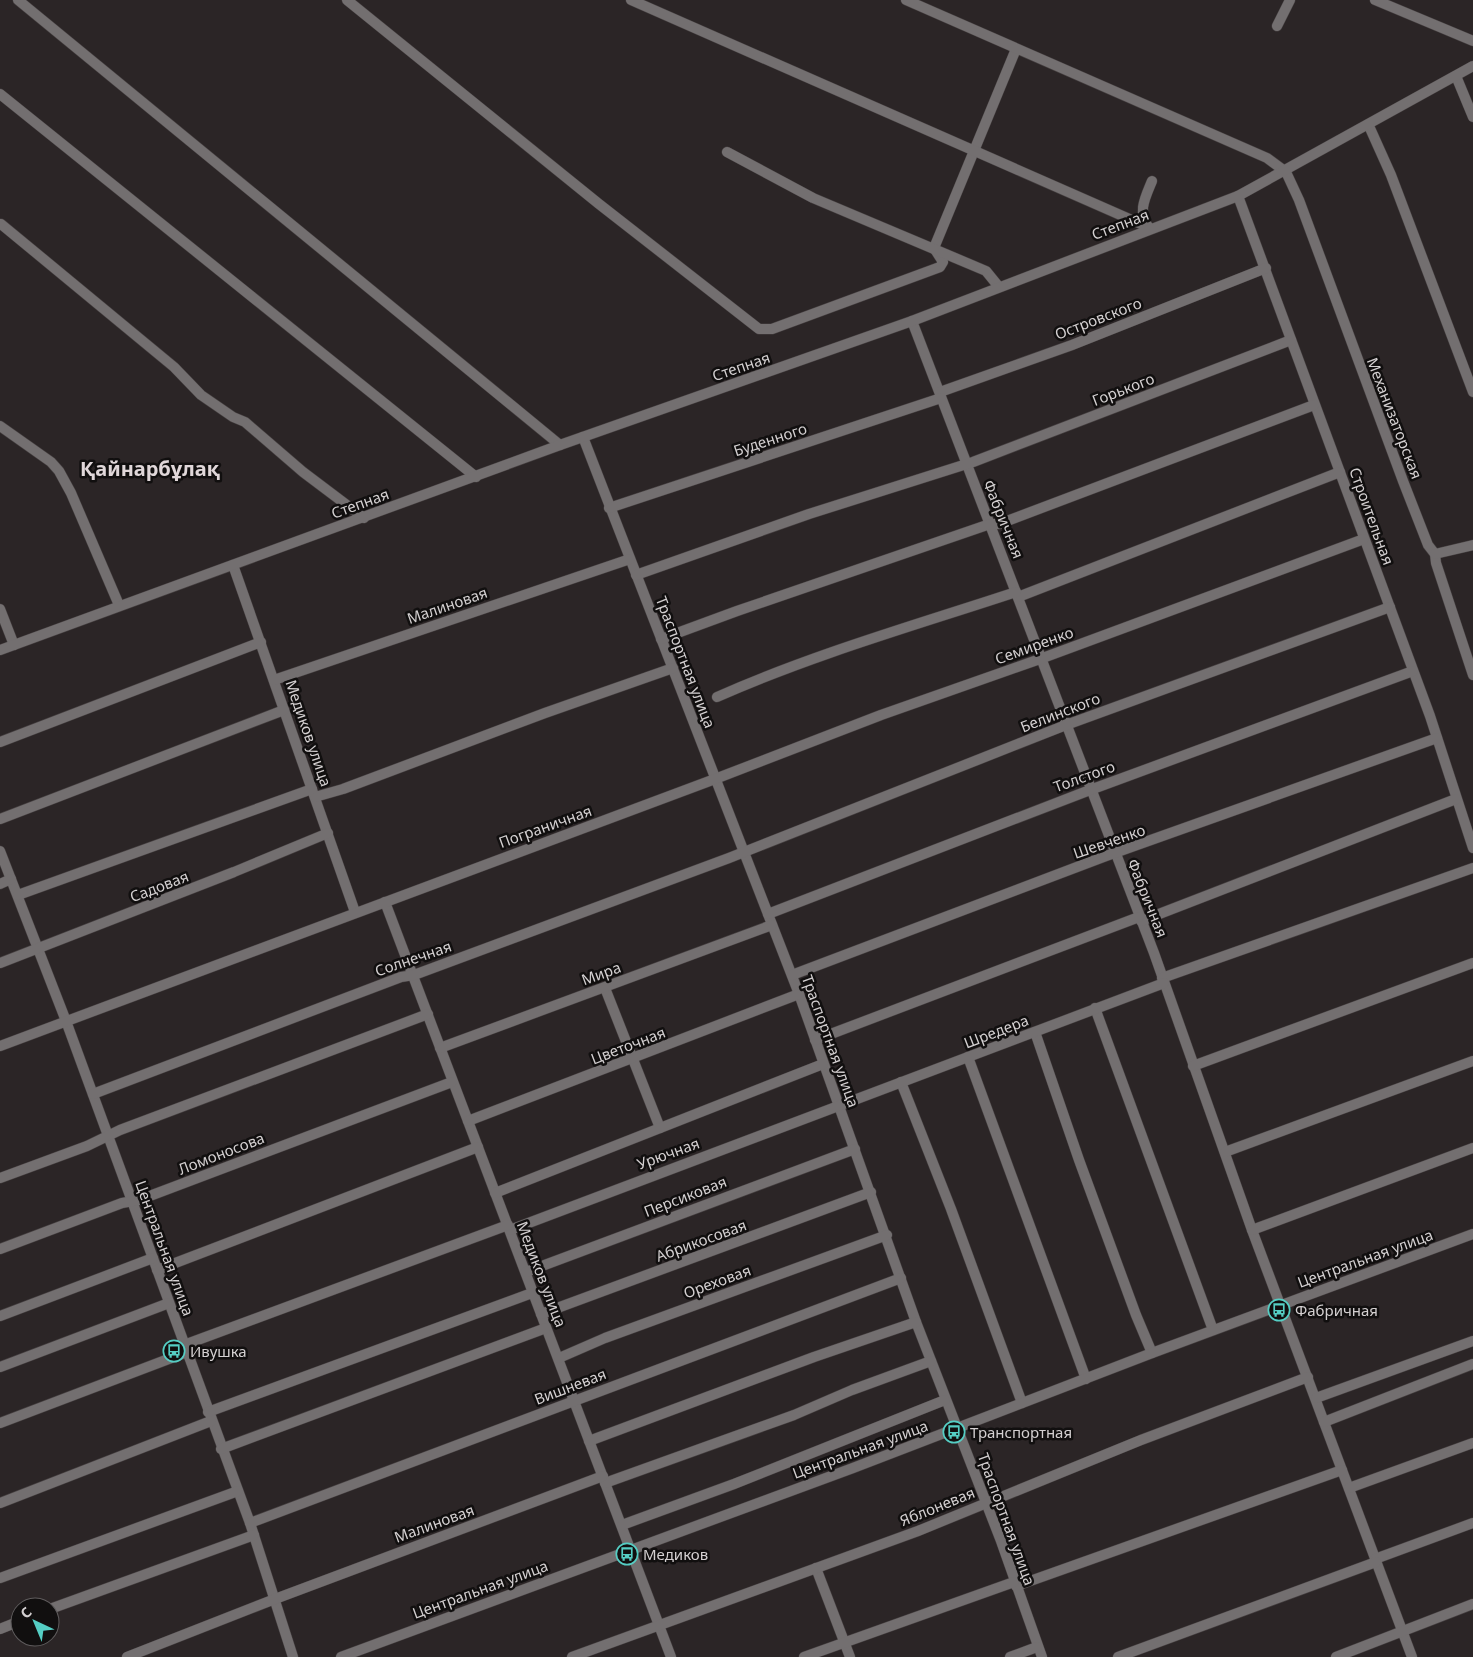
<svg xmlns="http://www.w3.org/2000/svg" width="1473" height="1657" viewBox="0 0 1473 1657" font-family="'Noto Sans',sans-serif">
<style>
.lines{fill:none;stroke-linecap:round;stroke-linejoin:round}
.minor-casing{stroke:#464041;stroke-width:11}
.minor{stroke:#736f70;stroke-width:10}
.labels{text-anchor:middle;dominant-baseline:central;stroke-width:5;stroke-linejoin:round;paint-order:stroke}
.street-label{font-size:15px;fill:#d4d0d1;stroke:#110f0f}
.poi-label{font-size:15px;fill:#d4d0d1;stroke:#110f0f;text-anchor:start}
.district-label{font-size:20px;font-weight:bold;fill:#e0d7d9;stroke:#110f0f}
</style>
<rect width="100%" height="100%" fill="#2b2526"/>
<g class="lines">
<!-- minor casing -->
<g class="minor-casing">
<g id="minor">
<polyline points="18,0 560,445"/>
<polyline points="347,0 599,204 759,329 772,329 940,267 943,262 934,248 1016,49"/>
<polyline points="631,0 1150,228"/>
<polyline points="906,0 1267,158 1286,172 1299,200 1403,481 1428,545 1435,554 1436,563 1473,675"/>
<polyline points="1375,0 1473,41"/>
<polyline points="1277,26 1290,0"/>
<polyline points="1456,76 1473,117"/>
<polyline points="0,94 476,477"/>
<polyline points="1369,126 1391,175 1473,392"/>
<polyline points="727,152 813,198 986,271 999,287"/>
<polyline points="1238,196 1430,716 1473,848"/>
<polyline points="1,224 174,367 201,395 233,417 245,422 303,472 364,518"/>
<path d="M1149 228C1137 212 1145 198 1152 181"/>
<polyline points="912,321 1154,953 1252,1230 1412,1657"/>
<polyline points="940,392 1072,345 1266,268"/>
<polyline points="0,426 51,462 59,471 71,493 119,605"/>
<polyline points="583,437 799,994 916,1322 1001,1541 1042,1657"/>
<polyline points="609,508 941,398"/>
<polyline points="1435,554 1473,545"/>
<polyline points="233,565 355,912"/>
<polyline points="636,575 809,514 973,462 1291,340"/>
<polyline points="1018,597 1340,472"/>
<polyline points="0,609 14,645"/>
<polyline points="661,639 737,611 990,524 999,524 1314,405"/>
<polyline points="0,650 560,445 912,321 1238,196 1473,66"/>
<polyline points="274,680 630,559"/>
<path d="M717 697C814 654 916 625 1016 592"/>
<polyline points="0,742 261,642"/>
<polyline points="315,797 343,789 545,713 673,668"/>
<polyline points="0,819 284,710"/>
<polyline points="0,851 66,1021 250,1523 293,1657"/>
<polyline points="0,884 11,879"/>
<polyline points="18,895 312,789"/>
<polyline points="385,902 671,1657"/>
<polyline points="768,914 1090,790 1413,671"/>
<polyline points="1141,921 1456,799"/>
<polyline points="0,963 234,872 328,833"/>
<polyline points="792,975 1106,856 1437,738"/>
<polyline points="1162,978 1473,868"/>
<polyline points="605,988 660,1128"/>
<polyline points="1095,1008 1213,1330"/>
<polyline points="1035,1032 1079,1160 1136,1315 1152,1353"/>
<polyline points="815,1040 1139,917"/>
<polyline points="0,1046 715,779 881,715 1040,659 1364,539"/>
<polyline points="440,1048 772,925"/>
<polyline points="968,1057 1086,1379"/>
<polyline points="1193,1066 1473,963"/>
<polyline points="901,1082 951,1209 1022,1403"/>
<polyline points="93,1094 401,977 414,975 729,858 1066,725 1390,607"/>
<polyline points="468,1121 799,994"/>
<polyline points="1225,1152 1473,1061"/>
<polyline points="0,1178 87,1146 120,1130 428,1014"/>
<polyline points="495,1193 823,1064"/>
<polyline points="510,1230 1164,983"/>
<polyline points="1252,1230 1473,1148"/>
<polyline points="0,1249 122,1203 139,1200 452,1082"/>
<polyline points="157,1270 478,1147"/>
<polyline points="526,1272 855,1149"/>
<polyline points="541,1314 871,1192"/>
<polyline points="0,1316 153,1258"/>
<polyline points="184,1345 508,1225"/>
<polyline points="559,1358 605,1338 887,1235"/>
<polyline points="0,1367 169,1303"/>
<polyline points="1316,1398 1473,1341"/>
<polyline points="208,1412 532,1293"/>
<polyline points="1324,1422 1473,1364"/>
<polyline points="0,1423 187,1352"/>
<polyline points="589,1441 814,1357 916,1322"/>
<polyline points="221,1449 546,1328"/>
<polyline points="605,1483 794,1415 852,1390 931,1361"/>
<polyline points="1349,1488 1473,1443"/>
<polyline points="0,1503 211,1421"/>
<polyline points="250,1523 901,1278"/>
<polyline points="622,1525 734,1484 945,1400"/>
<polyline points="1375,1559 1473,1523"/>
<polyline points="816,1568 850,1657"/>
<polyline points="0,1578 238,1491"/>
<polyline points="1016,1586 1342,1470"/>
<polyline points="50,1609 254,1535"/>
<polyline points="0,1629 20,1621"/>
<polyline points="127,1657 275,1599 603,1476"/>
<polyline points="341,1657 853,1468 1152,1353 1473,1234"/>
<polyline points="572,1657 918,1531 1141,1440 1308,1377"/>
<polyline points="804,1657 1014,1582"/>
<polyline points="1010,1657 1037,1647"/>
<polyline points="1118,1657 1376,1562"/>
<polyline points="1336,1657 1473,1604"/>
</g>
</g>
<!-- minor -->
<use href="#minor" class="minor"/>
</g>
<!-- icons -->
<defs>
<g id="bus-ring" transform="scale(1.125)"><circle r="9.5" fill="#110f0f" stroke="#55cec4" stroke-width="1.5"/><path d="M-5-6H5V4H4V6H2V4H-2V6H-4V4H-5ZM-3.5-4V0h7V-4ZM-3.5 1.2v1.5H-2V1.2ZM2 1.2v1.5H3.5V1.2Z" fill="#55cec4"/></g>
</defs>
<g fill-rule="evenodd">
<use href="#bus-ring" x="1279" y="1310"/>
<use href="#bus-ring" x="174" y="1351"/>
<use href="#bus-ring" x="954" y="1432"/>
<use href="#bus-ring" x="627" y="1554"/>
</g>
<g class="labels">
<!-- street labels -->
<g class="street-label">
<text transform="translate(1120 224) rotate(-21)">Степная</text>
<text transform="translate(1098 318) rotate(-21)">Островского</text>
<text transform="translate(741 366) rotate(-19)">Степная</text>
<text transform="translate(1123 389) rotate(-21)">Горького</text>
<text transform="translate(1395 418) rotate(69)">Механизаторская</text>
<text transform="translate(770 439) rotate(-18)">Буденного</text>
<text transform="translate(360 503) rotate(-20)">Степная</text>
<text transform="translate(1372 516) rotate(70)">Строительная</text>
<text transform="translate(1004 519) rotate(68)">Фабричная</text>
<text transform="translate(447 605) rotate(-19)">Малиновая</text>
<text transform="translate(1034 645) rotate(-20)">Семиренко</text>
<text transform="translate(686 662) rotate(69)">Траспортная улица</text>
<text transform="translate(1060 712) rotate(-21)">Белинского</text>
<text transform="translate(309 733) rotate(71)">Медиков улица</text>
<text transform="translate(1084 776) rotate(-20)">Толстого</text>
<text transform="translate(545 826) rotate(-20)">Пограничная</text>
<text transform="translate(1109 841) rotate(-19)">Шевченко</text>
<text transform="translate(159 886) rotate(-21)">Садовая</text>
<text transform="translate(1148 898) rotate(68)">Фабричная</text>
<text transform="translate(413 958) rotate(-19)">Солнечная</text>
<text transform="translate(601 973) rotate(-20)">Мира</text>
<text transform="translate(996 1031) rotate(-21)">Шредера</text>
<text transform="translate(831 1041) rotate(70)">Траспортная улица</text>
<text transform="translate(628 1045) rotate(-21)">Цветочная</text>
<text transform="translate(221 1153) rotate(-21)">Ломоносова</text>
<text transform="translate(668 1153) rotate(-20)">Урючная</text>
<text transform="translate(685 1196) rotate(-21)">Персиковая</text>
<text transform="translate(701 1240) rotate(-20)">Абрикосовая</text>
<text transform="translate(165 1248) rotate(70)">Центральная улица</text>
<text transform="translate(1365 1258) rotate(-20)">Центральная улица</text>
<text transform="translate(542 1274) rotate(69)">Медиков улица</text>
<text transform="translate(717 1281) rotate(-20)">Ореховая</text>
<text transform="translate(570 1386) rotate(-21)">Вишневая</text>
<text transform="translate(860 1449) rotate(-20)">Центральная улица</text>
<text transform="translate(937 1506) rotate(-22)">Яблоневая</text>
<text transform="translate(1007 1519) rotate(70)">Траспортная улица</text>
<text transform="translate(434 1523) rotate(-20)">Малиновая</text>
<text transform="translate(480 1589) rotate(-20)">Центральная улица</text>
</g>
<!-- poi labels -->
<g class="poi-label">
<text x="1295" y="1310">Фабричная</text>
<text x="190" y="1351">Ивушка</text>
<text x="970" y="1432">Транспортная</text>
<text x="643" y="1554">Медиков</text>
</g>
<!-- district labels -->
<g class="district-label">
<text x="150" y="468">Қайнарбұлақ</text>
</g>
</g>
<!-- north arrow -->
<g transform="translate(35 1622) rotate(316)"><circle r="24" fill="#110f0f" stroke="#5f5c5d"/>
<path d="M0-4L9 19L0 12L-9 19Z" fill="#55cec4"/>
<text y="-8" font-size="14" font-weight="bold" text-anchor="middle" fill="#d4d0d1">С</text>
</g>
</svg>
